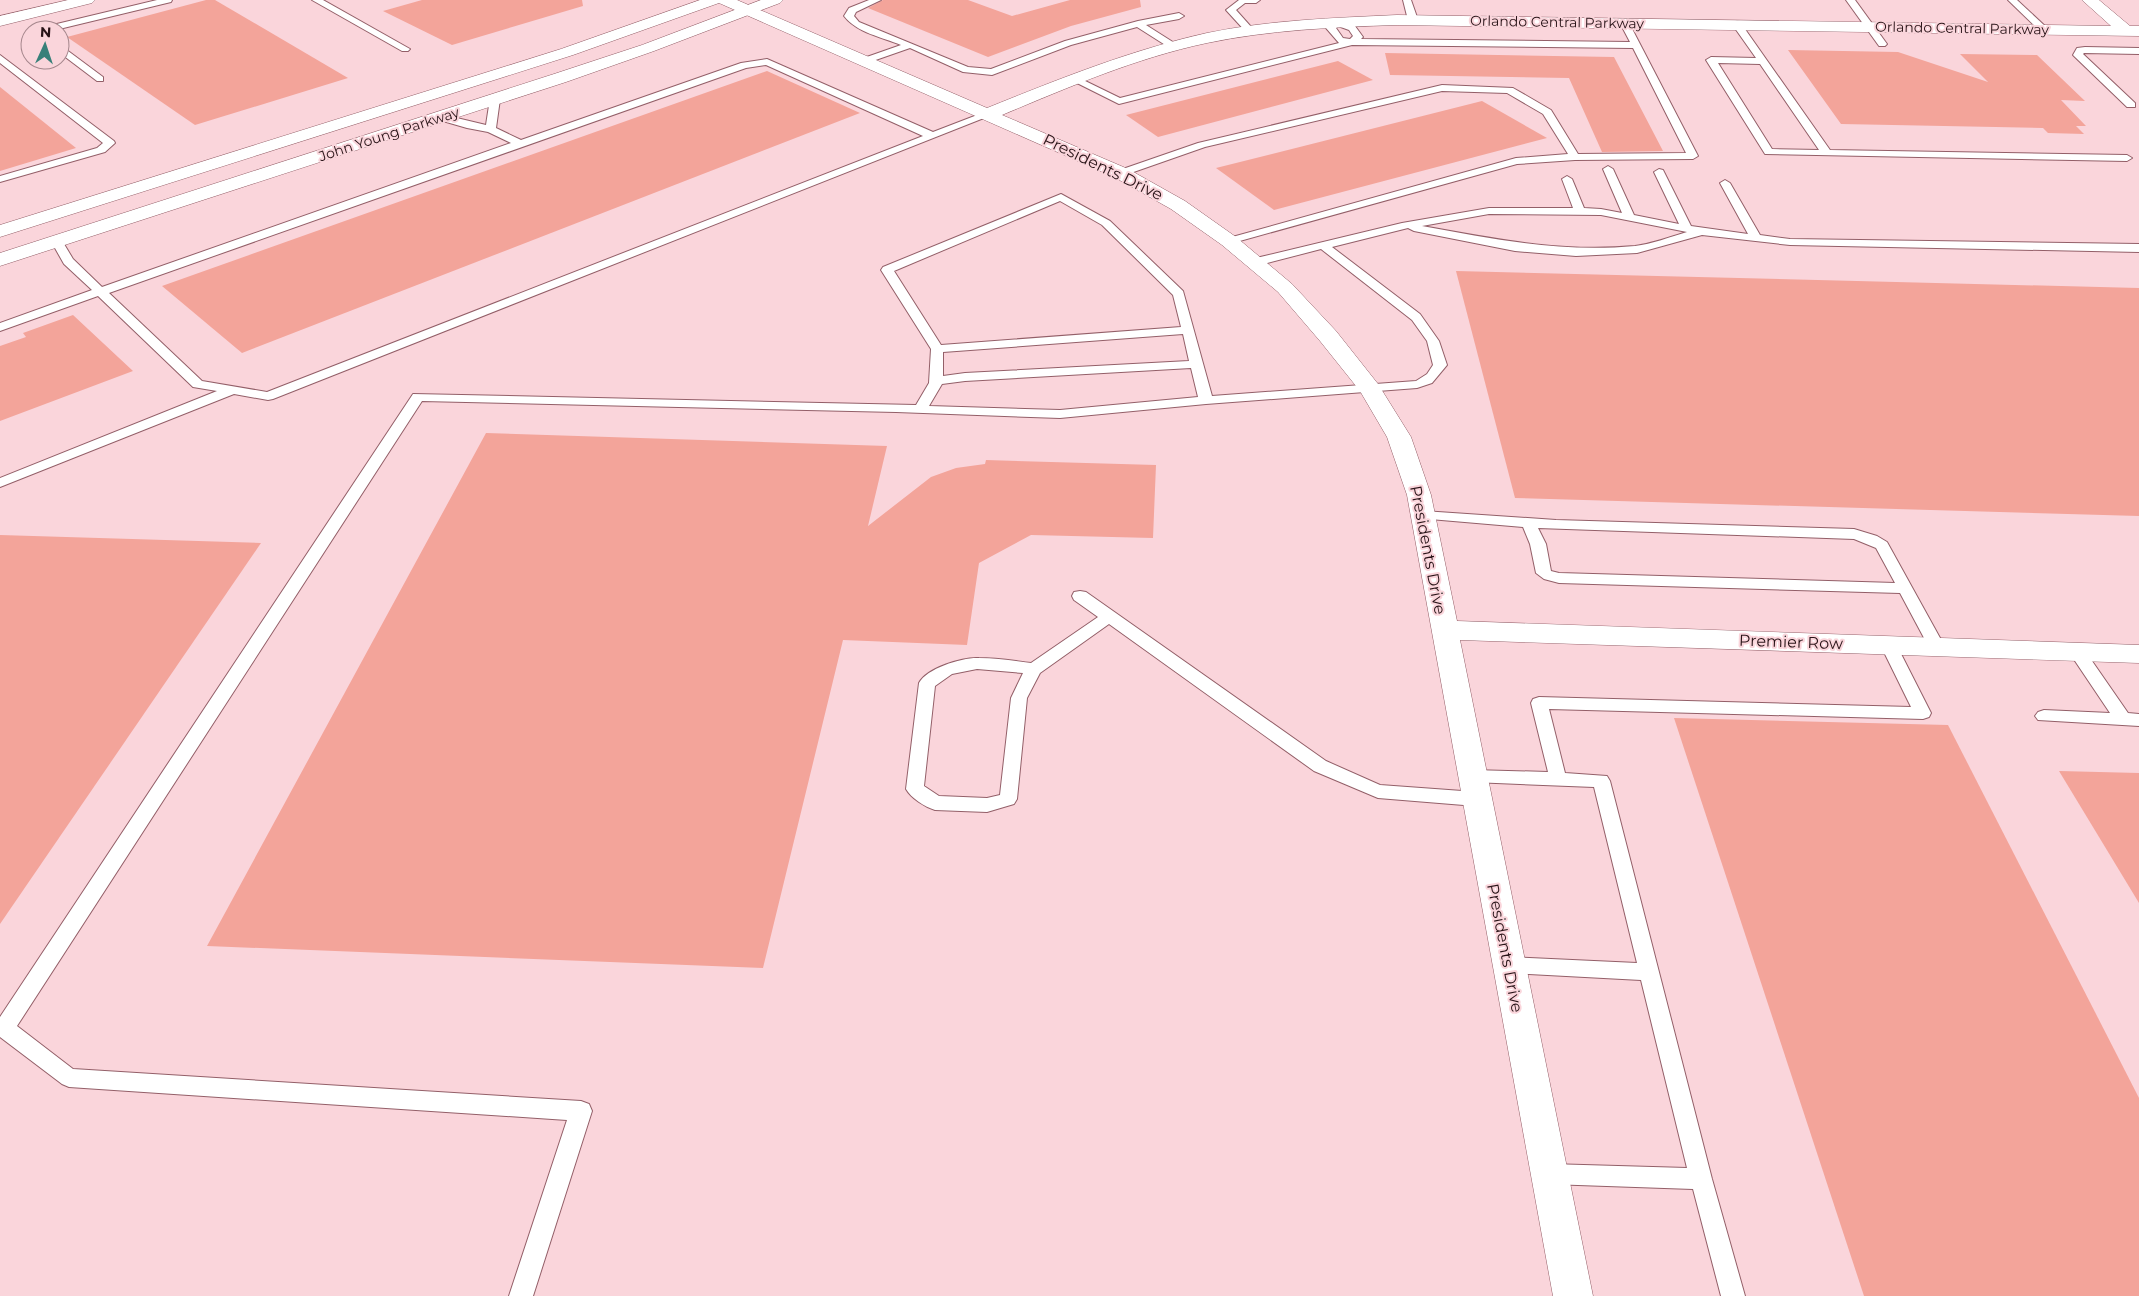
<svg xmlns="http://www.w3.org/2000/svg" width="2139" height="1296" viewBox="0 0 2139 1296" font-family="Montserrat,sans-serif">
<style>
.building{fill:#f3a49a}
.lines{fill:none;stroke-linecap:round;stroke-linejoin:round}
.service-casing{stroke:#935f68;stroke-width:2}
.minor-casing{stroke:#935f68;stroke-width:1}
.tertiary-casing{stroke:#935f68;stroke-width:1}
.trunk-casing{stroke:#935f68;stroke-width:1}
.service{fill:#fff;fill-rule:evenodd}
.minor{fill:#fff;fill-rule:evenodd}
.tertiary{fill:#fff;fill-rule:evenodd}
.trunk{fill:#fff;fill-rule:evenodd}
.labels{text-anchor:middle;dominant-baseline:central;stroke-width:4;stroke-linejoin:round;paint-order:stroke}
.far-street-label{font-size:14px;fill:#281317;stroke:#fad5db}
.street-label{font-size:16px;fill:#281317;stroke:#fad5db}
</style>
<rect width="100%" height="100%" fill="#fad5db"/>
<!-- building -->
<g class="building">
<polygon points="206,0 215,0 348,78 195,125 67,37"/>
<polygon points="422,0 582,0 583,6 452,45 383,11"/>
<polygon points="883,0 968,0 1012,16 1070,0 1140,0 1141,7 1071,26 988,57 868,8"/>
<polygon points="1788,50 1898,52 1988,82 1960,54 2037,55 2085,101 2061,100 2086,126 2076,126 2084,134 2048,133 2043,128 1841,124"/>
<polygon points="1385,53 1614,57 1663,151 1602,152 1569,78 1390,75"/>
<polygon points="1338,61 1373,80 1158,137 1126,115"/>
<polygon points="767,71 860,113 242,353 162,286"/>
<polygon points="0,87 76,148 0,171"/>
<polygon points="1482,101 1547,138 1274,210 1216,168"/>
<polygon points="1456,271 2139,288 2139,516 1515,498"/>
<polygon points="73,315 133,371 0,421 0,346 26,337 23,333"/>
<polygon points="486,433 887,446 868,526 931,477 956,468 985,464 986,460 1156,465 1153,538 1031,535 979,563 967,645 843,640 763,968 207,946"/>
<polygon points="0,535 261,543 0,924"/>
<polygon points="1674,718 1948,725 2139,1098 2139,1296 1864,1296"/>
<polygon points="2059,771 2139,773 2139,903"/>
</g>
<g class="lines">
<!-- service casing -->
<g class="service-casing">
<g id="service">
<polygon points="157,0 172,0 171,2 55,30 38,30 40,28"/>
<polygon points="312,0 323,0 410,49 408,51 402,51"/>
<path d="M869 0H881L856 12 854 16 859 22 968 67 991 69 1065 41 1138 21 1179 13 1184 16 1179 19 1146 25 1176 44V48H1170L1137 27 1071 45 992 75 963 72 910 48 867 63H861V59L901 45C882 37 857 33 844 16L849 8Z"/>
<polygon points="1239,0 1260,0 1256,3 1245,3 1236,10 1253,29 1253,33 1247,33 1226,10"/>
<polygon points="1403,0 1411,0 1418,20 1416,22 1410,22 1408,20"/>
<polygon points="1846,0 1855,0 1887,44 1885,46 1879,46"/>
<polygon points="2008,0 2017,0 2046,27 2046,31 2040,31"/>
<path d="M1337 19 1355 26 1363 37 1361 39 1630 42 1620 23 1622 21H1628L1698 156 1693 159 1575 160 1517 164 1229 244 1225 243 1223 241 1225 239 1516 158 1568 154 1543 114 1507 93 1442 91 1205 147 1125 175H1117L1116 173 1117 171 1198 143 1442 85 1513 88 1551 110 1578 154 1686 153 1633 48 1352 45 1119 104 1069 79 1071 77H1077L1120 98 1339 43 1326 28ZM1338 26 1349 30 1353 36 1350 39 1343 38 1336 28Z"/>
<path d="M1737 21 1740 22 1830 150 2127 155 2132 158 2127 161 1765 154 1706 60 1711 57 1756 58 1732 24ZM1718 63 1760 64 1819 150 1772 149Z"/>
<polygon points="60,45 103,77 103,81 97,81 60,53"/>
<polygon points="2085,47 2139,48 2139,54 2084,53 2083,54 2135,103 2135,107 2127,107 2075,57 2073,55 2077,48"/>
<polygon points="0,55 114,141 115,143 105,152 0,182 0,176 97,148 103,143 0,63"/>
<path d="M767 59 933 132 985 112 989 111 994 114 273 399 268 400 234 394 0 487V478L217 391 193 387 98 296 0 331V323L92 290 64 264 51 241 53 239H61L73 259 102 287 511 143 488 132 467 128 436 119 435 117 436 115 440 114 486 125 490 99 495 96 499 97 500 99 496 128 521 140 741 63ZM766 65 923 136 267 392 202 381 109 293 746 68Z"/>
<path d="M1608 166 1613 169 1634 215 1679 224 1654 172 1659 169 1663 170 1691 226 1748 234 1720 183 1725 180 1730 183 1760 235 1790 239 2139 244V252L1790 245 1702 235 1637 253 1576 256 1515 251 1414 231 1408 228 1332 247 1420 314 1439 341 1447 365 1432 383 1417 388 1206 404 1060 418 896 412 422 401 17 1026 73 1069 581 1101 589 1104 592 1111 533 1296H509L567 1120 69 1087 62 1084 0 1037V1017L413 394 916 405 929 383 931 349 881 270 883 267 1061 194 1110 221 1183 291 1212 396 1416 381 1427 374 1433 365 1427 341 1412 320 1321 249 1256 266 1250 262 1252 259 1402 223 1489 208H1573L1562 179 1567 176 1572 179 1584 208 1601 209 1622 213 1603 169ZM1060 201 1102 225 1173 295 1181 327 941 345 894 271ZM1489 214 1601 215 1687 232C1670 237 1652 244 1635 246 1561 253 1494 239 1422 226ZM1183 334 1189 361 965 373 943 376V352ZM1191 368 1198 397 1060 410 929 406 942 384 965 381Z"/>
<path d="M1423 511 1556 520 1854 529 1877 536 1887 542 1945 647 1943 651 1937 652 1931 651 1900 593 1559 583 1544 579 1536 573 1530 544 1523 527 1418 518 1416 515 1418 512ZM1538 528 1854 539 1876 548 1895 583 1559 573 1551 571 1546 544Z"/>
<path d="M1080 591 1086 592 1326 761 1380 785 1476 792 1482 794 1485 799 1482 804 1476 806 1378 798 1314 771 1109 624 1040 673 1027 698 1017 799 1014 804 987 812 935 810C925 807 911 798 906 789L919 683C927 668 963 657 979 658 997 658 1014 661 1031 663L1098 617 1074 600 1072 596 1074 592ZM977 669 1023 673 1011 698 1000 795 987 798 939 796 924 786 935 686 952 674Z"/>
<polygon points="1889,641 1895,642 1897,646 1931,713 1929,717 1923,719 1549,709 1565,773 1607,776 1610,781 1712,1179 1745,1296 1721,1296 1693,1189 1549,1184 1541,1181 1538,1174 1541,1167 1549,1164 1687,1168 1641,980 1509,973 1502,971 1499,965 1502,959 1509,957 1637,963 1594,787 1472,782 1466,781 1463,776 1466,771 1472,770 1548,772 1531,703 1533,699 1539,697 1911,707 1881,646 1883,642"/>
<polygon points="2077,647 2083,648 2128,713 2139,714 2139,726 2038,720 2035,716 2038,712 2044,710 2110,713 2069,652 2071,648"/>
</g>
</g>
<!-- minor casing -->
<g class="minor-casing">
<polygon id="minor" points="68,0 95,0 92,3 0,26 0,16"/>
</g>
<!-- tertiary casing -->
<g class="tertiary-casing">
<path id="tertiary" d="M716 0H737L987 108C1059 79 1131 50 1207 33 1270 20 1334 18 1397 15L2111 26 2082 0H2099L2130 26H2139V36L1397 25C1334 27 1269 30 1207 43 1136 58 1069 87 1002 115L1128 169 1185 201 1236 237 1292 284 1336 331 1378 384 1411 437 1431 495 1457 621 2139 645V663L1460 640 1593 1296H1553L1407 495 1387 437 1360 391 1320 341 1278 292 1222 245 1171 209 1114 177 719 3Z"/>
</g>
<!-- trunk casing -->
<g class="trunk-casing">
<g id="trunk">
<polygon points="700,0 722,0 719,3 573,55 0,237 0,225 561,49"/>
<polygon points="761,0 783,0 780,3 654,51 566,82 0,266 0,253 554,74 642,45"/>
</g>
</g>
<!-- service -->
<use href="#service" class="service"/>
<!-- minor -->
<use href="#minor" class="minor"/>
<!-- tertiary -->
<use href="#tertiary" class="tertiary"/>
<!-- trunk -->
<use href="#trunk" class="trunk"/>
</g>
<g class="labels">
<!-- far-street labels -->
<g class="far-street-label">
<text transform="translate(1557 22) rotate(1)">Orlando Central Parkway</text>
<text transform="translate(1962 28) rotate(1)">Orlando Central Parkway</text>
<text transform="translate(389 134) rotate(-18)">John Young Parkway</text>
</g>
<!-- street labels -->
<g class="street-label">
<text transform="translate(1103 167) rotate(26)">Presidents Drive</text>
<text transform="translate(1428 550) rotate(79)">Presidents Drive</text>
<text transform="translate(1791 642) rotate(2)">Premier Row</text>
<text transform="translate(1505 948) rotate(79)">Presidents Drive</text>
</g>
</g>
<!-- north arrow -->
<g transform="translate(45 45) rotate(3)"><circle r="24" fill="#fad5db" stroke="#a6878d"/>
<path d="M0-4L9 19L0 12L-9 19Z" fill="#388079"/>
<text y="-8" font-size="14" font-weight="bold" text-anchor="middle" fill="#281317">N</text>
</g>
</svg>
